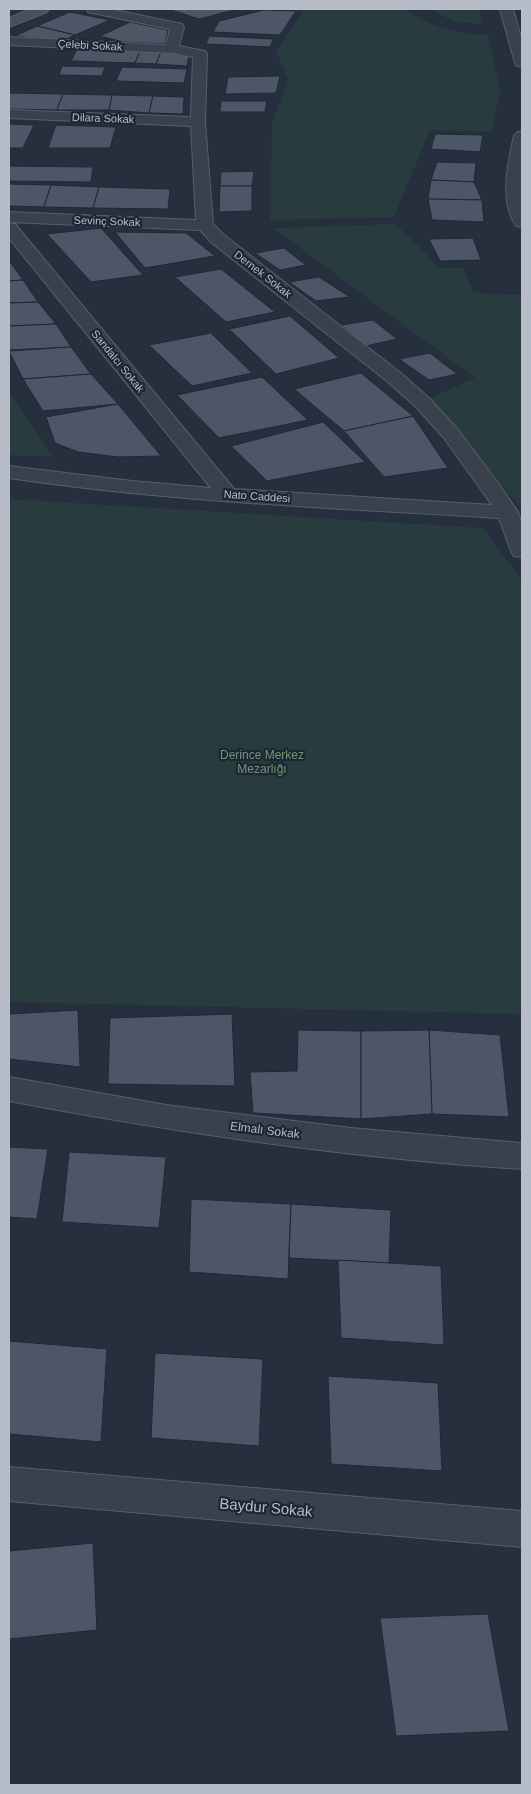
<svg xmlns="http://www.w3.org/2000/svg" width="531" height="1794" viewBox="0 0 531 1794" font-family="Helvetica,sans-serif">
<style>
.green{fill:#283b3e}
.building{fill:#4c5666;stroke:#202835}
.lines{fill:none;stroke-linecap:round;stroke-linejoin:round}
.street-casing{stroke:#575f6b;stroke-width:2}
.secondary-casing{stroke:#575f6b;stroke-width:2}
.street{fill:#39414d;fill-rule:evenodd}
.secondary{fill:#485060;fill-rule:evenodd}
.labels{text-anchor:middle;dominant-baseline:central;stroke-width:4.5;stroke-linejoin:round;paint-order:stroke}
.far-street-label{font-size:11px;fill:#b6bcc8;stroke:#1e2633}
.park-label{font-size:12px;fill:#6e9879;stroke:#1e2633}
.street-label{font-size:12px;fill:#b6bcc8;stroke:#1e2633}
.near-street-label{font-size:15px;fill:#b6bcc8;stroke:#1e2633}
</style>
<rect width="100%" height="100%" fill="#262f3d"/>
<!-- green -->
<g class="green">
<path d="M300 9H405C430 27 457 35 488 35L500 91 492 132 430 130 394 217 270 220 272 123 288 79 276 52 302 12Z"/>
<polygon points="431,9 479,9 482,24 454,22"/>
<polygon points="395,224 418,245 439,268 463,268 474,293 519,295 522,298 522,506 519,506 430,398 475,378 273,228"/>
<polygon points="9,392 54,457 9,455"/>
<polygon points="9,499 483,528 522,580 522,1014 9,1002"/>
</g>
<!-- building -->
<g class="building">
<polygon points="168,9 231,9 234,10 199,19"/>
<polygon points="264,10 296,11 280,35 213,32 219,21"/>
<polygon points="70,12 110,20 75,35 37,26"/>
<polygon points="130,22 168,30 165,44 123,42 100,36"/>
<polygon points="37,26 75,35 62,41 15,36"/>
<polygon points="209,36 273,39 270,47 206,44"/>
<polygon points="77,49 140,51 135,63 71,61"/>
<polygon points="140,51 161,52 156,64 135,63"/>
<polygon points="161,52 189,54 187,66 156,64"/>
<polygon points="62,66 105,67 102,76 59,75"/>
<polygon points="122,67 187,69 184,83 116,81"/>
<polygon points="280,76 276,93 225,94 228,77"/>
<polygon points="9,93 63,94 57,110 9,109"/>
<polygon points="63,94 112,95 109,110 57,110"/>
<polygon points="112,95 153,96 149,113 109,110"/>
<polygon points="153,96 184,97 183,114 149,113"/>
<polygon points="221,101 267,101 265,112 220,112"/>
<polygon points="9,124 34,125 23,148 9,148"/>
<polygon points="56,125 116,127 110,148 48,148"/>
<polygon points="435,134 483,135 480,152 431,149"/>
<polygon points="437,162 476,163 474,182 431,180"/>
<polygon points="9,166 93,167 91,182 9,181"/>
<polygon points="254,171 252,186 220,186 221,172"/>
<polygon points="431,180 474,182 482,200 428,199"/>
<polygon points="9,184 51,185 44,207 9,206"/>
<polygon points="51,185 99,187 93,208 44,207"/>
<polygon points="220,186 252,186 252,211 219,212"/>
<polygon points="99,187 170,189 168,209 93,208"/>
<polygon points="428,199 482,200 484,222 432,220"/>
<polygon points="101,228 143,275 91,282 47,234"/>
<polygon points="115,232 186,233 215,256 145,268"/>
<polygon points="473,238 481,260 440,261 429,239"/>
<polygon points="284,248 306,265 280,270 255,253"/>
<polygon points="9,263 11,263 23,280 9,281"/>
<polygon points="221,269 275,312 226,322 175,277"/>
<polygon points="319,277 350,297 316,301 289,282"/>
<polygon points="23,280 38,302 9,303 9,281"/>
<polygon points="38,302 56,324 9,326 9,303"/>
<polygon points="290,316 339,358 276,374 229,329"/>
<polygon points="373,320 397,339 366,346 341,325"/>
<polygon points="56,324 71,347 9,350 9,326"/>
<polygon points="211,333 252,373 192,386 149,345"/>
<polygon points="71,347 91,374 23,379 9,351"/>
<polygon points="430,353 457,374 429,380 399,359"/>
<polygon points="361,373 413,416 344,431 294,389"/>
<polygon points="91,374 118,404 43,411 23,379"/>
<polygon points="262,377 308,420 219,438 177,395"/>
<polygon points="118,404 161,456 118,457 78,452 55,443 46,417"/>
<polygon points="413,416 448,468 384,477 344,431"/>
<polygon points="323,422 365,462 267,481 231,446"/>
<polygon points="78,1010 80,1067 9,1059 9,1014"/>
<polygon points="232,1014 235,1086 108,1084 110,1018"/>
<polygon points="298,1030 361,1031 361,1119 253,1113 250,1072 297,1071"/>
<polygon points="429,1030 500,1035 509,1117 432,1114"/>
<polygon points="429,1030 432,1114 361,1119 361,1031"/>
<polygon points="9,1147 48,1149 37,1219 9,1217"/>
<polygon points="69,1152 166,1157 159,1228 62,1222"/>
<polygon points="191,1199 291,1204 288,1279 189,1272"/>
<polygon points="291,1204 391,1210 389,1263 289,1258"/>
<polygon points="338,1260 441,1266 444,1345 341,1338"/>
<polygon points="9,1341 107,1349 101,1442 9,1434"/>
<polygon points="155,1353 263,1359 259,1446 151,1438"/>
<polygon points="328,1376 438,1383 442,1471 331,1464"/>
<polygon points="93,1543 97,1630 9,1639 9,1551"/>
<polygon points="488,1614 509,1731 396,1736 380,1618"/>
</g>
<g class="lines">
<!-- street casing -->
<g class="street-casing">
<g id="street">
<path d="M87 9H110L182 24 184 27 179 46 205 51 207 54 205 122 213 224 224 235 402 374 430 399 458 430 496 480 518 512 522 524V557L514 556 511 551 499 518C335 508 171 502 9 478V466L132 481 211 488 9 238V223L15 224 234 489 492 505 444 438 416 407 388 382 212 243 200 230 9 222V212L196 220 191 126 9 118V110L191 117 193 57 172 53 9 45V37L166 45 170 29 88 12Z"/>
<polygon points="500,9 513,9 522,41 522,67 517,66 515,63"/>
<path d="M522 131V227L516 226C499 201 508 162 514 136L517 133Z"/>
<path d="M9 1077 166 1105 351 1128 522 1143V1169C350 1158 178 1133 9 1101Z"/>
<polygon points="9,1467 522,1511 522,1547 9,1501"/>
</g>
</g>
<!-- secondary casing -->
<g class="secondary-casing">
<polygon id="secondary" points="31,9 49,9 47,12 9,27 9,18"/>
</g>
<!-- street -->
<use href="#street" class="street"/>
<!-- secondary -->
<use href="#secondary" class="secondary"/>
</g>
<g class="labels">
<!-- far-street labels -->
<g class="far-street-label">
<text transform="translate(90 45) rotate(3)">Çelebi Sokak</text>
<text transform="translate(103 118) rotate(2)">Dilara Sokak</text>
<text transform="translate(107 221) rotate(2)">Sevinç Sokak</text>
<text transform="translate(263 274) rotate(38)">Dernek Sokak</text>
<text transform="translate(118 361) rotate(51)">Sandalcı Sokak</text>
<text transform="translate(257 496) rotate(4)">Nato Caddesi</text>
</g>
<!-- park labels -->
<g class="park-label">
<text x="262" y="755">Derince Merkez<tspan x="262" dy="14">Mezarlığı</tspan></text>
</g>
<!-- street labels -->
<g class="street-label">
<text transform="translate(265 1130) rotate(7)">Elmalı Sokak</text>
</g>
<!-- near-street labels -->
<g class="near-street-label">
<text transform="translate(266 1507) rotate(5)">Baydur Sokak</text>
</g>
</g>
<!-- border -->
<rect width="531" height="1794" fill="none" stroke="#b6bcc8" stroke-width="20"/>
</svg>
